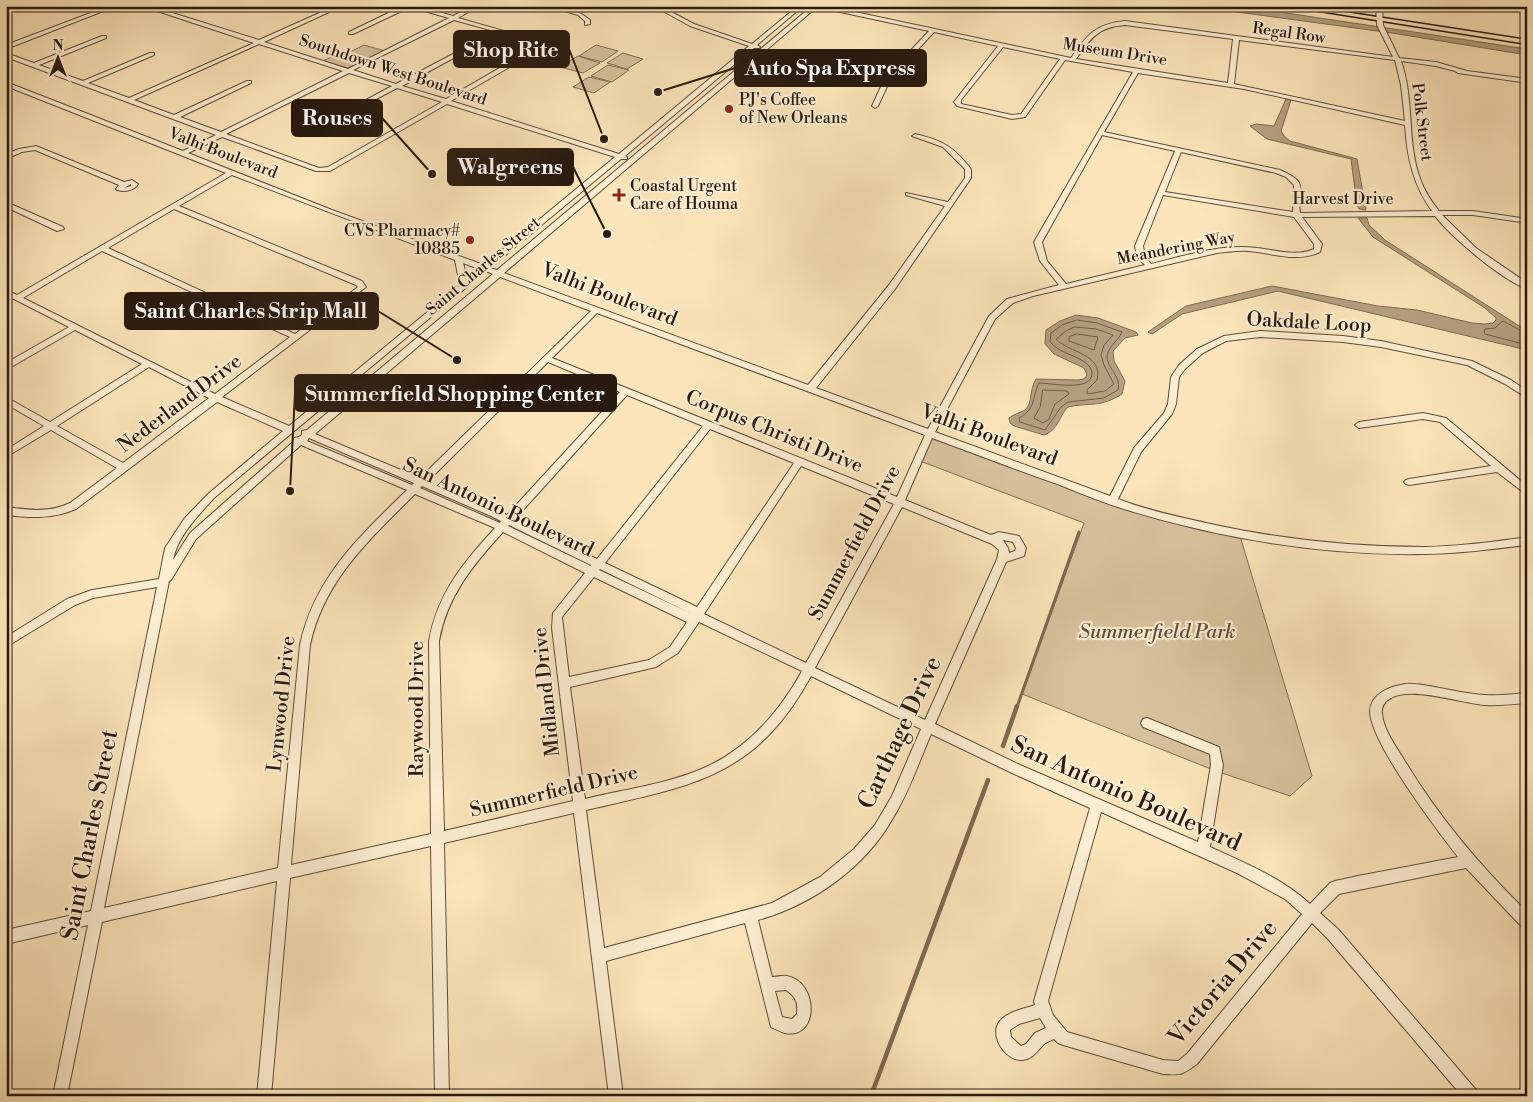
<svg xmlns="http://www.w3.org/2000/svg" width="1533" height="1102" viewBox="0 0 1533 1102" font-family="'Libre Bodoni',serif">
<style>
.green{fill:#d8c29d;stroke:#806e56}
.water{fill:#b4a080;stroke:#7c6a53}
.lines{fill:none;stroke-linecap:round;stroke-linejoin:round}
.shore{stroke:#6e5d48;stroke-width:1}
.stream-far1{stroke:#7c6a53;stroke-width:3}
.stream{stroke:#7c6a53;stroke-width:4.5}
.minor-casing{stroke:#5d4d3a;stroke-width:2}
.major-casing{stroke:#281a0f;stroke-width:3}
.minor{fill:#fdeed2;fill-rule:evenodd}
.major{fill:#fce5ba;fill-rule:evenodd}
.poi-dot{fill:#8f2418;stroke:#fdeed2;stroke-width:2}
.labels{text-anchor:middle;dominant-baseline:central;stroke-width:4.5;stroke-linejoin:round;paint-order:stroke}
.far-street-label{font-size:16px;fill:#281a0f;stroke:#fdeed2}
.far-poi-label{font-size:16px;fill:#281a0f;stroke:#fdeed2;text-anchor:start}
.street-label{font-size:20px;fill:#281a0f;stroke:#fdeed2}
.park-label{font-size:20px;font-style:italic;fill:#5d4c3a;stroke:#fdeed2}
.near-street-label{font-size:24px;fill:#281a0f;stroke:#fdeed2}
.leader{fill:none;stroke:#281a0f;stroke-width:2}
.callout-dot{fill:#281a0f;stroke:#fdeed2;stroke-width:2}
.callout{fill:#281a0f;stroke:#281a0f;stroke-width:2}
.callout-label{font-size:21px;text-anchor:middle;font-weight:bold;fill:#fff}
</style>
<rect width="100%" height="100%" fill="#fce5ba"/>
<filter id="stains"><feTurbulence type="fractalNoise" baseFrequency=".004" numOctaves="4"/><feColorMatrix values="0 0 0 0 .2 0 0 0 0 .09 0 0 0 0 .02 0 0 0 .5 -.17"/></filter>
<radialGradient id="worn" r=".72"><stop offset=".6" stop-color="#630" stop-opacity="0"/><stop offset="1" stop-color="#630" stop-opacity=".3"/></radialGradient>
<!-- green -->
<g class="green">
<polygon points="364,45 385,51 348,68 323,61 344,51 352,51"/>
<polygon points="596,45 618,51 602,62 579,56"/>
<polygon points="623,53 643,59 627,69 607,63"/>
<polygon points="578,56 600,63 583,73 560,67"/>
<polygon points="608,65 629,70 612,82 591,76"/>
<polygon points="589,77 610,82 594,93 573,87"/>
<polygon points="930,435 1094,494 1240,536 1312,776 1290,796 1216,771 1022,694 1084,523 920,461"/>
</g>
<!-- water -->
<g class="water">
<polygon points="1193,6 1235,6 1273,11 1527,49 1527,55 1392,33"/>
<polygon points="1286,99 1291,100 1281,131 1285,137 1290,141 1357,159 1366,210 1359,209 1357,205 1351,159 1267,139 1250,126 1256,124 1274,126"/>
<polygon points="1358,218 1367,218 1369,225 1385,240 1527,331 1527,350 1278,291 1182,314 1152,334 1148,332 1186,306 1272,286 1378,306 1417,310 1472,323 1485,324 1493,323 1496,320 1496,318 1485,308 1373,237"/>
<path d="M1076 315 1098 318 1136 332 1138 335 1125 338 1113 351 1114 361 1125 381 1122 394C1100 408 1091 402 1068 407 1058 417 1059 430 1044 435L1014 426 1010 423 1009 418C1014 414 1020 413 1025 410 1033 403 1029 390 1036 379L1078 380 1084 379 1087 375 1084 368 1054 354 1045 344 1046 330 1060 321Z"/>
</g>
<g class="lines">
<!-- shore -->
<g class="shore">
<path d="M1077 320 1097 323 1122 332C1119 340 1111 344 1108 352 1103 366 1122 375 1118 390L1104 398 1068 402 1061 407 1045 430 1020 422 1019 418C1037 408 1031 399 1039 383 1051 383 1091 392 1092 374 1092 368 1088 364 1083 361 1072 354 1060 353 1050 342L1051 333 1062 325Z"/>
<path d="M1075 327 1096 329 1113 335 1104 345 1101 355 1104 365 1114 384 1105 391 1087 394V390L1097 380C1104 354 1069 353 1056 339L1066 331Z"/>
<polygon points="1077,334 1098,337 1094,350 1069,341 1069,337"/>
<polyline points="1527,334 1503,321 1495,328 1485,329 1484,332 1485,334 1527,345"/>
<polygon points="1043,390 1067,391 1069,394 1055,404 1049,419 1043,423 1034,418 1040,407"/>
</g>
<!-- stream-far1 -->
<polyline class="stream-far1" points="1017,707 1079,532"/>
<!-- stream -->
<g class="stream">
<polyline points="1003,746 1017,706"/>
<polyline points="871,1096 988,780"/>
</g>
<!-- minor casing -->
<g class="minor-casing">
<g id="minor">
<polygon points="109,6 116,6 6,49 6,45"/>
<path d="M142 6H150L259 40 335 6H342L264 42 348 69 449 18 410 7 353 34H349V32L403 6H418L453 16 473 6H479L458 18 549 44 451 101 619 154 749 46 690 26 654 6H660L694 24 752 44 798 6H803L757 45 760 47 759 48H754L625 156 627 157V159H621L490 268 497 270 812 6H827L1071 58C1087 35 1095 24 1125 21L1393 57 1377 25 1376 6H1382L1383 25 1399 58 1436 62 1467 71 1527 79V83L1458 73 1455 71 1436 66 1401 61C1415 100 1406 143 1421 181 1425 192 1432 202 1439 211H1473L1527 219V223L1473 215H1442L1476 248 1527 283V289C1502 280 1451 237 1435 216L1302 217 1322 244 1320 252C1297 263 1272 253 1249 251 1238 250 1228 252 1217 253L1033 296 1013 303 995 319 935 432 1110 496 1134 448 1164 413 1168 404 1171 377 1179 365 1197 349 1224 336 1260 331 1343 336 1381 341 1472 361 1511 380 1527 391V398L1505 384 1467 365 1381 347 1343 342 1260 337 1226 341 1203 353 1185 369 1179 377 1176 404 1172 414 1141 452 1118 499C1146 510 1176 516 1206 523 1278 539 1351 547 1425 547 1459 546 1493 542 1527 537V545C1493 549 1459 554 1425 554 1325 556 1223 539 1127 510 1104 503 1082 494 1060 485 1017 470 975 454 932 438L905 500 991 535 999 532 1019 536 1026 548 1024 556 1006 562 935 724 1020 765 1198 842 1211 765 1210 754 1143 727 1141 723 1143 719 1147 718 1219 747 1223 765 1210 847C1245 863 1282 878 1310 904L1330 883 1335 881 1358 876 1458 857C1437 830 1370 742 1370 711 1371 693 1391 686 1406 684 1413 683 1422 685 1429 686 1447 689 1466 694 1485 695 1499 696 1513 694 1527 693V703C1513 704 1498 706 1485 705 1460 703 1412 686 1391 698 1385 701 1381 707 1382 713 1383 729 1395 745 1403 758 1437 815 1480 866 1527 912V929L1522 927 1466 868 1339 894 1320 913 1338 929 1477 1091 1479 1096H1462L1328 939 1312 923 1197 1064C1182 1075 1182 1075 1163 1074L1063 1045 1058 1043 1054 1039C1051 1040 1047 1042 1044 1044 1037 1051 1033 1059 1023 1060 1006 1062 988 1035 1000 1021 1008 1011 1024 1009 1035 1005L1034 1001 1090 808 1012 773 931 734C919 762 909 792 893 818 865 868 812 905 758 920L772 977C777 977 783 975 787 976 819 982 819 1040 785 1033 781 1032 776 1029 771 1027L745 923 606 961 623 1096H609L574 813 444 843 449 1096H435L431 846 290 878 271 1096H257L277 881 102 922 67 1096H53L88 925 6 944V930L91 911 157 587 93 598 75 605 6 647V637L67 599 92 590 159 579 165 548 184 519 208 494 283 431 217 402 76 509C53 519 31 518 6 515V507C28 510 49 513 70 503L117 468 51 430 6 457V450L44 426 6 404V397L50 422 142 364 75 330 6 370V363L69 327 6 295V290L17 295 226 173 6 86V82L183 151 216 135 6 57V53L34 63 102 36H106V38L39 65 83 81 150 53H154V55L88 83 129 98 254 43ZM817 7 929 31 885 78 872 106 875 108 878 106 890 80 934 32 998 46 954 102 957 106 1012 119 1025 117 1065 60 1133 72 1034 242 1040 261 1059 285 1007 299 989 316 928 429 816 388 895 289 971 178V169C954 147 942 140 915 134L912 136 943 147 965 169V178L948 202 906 193V195L945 206 889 285 808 385 504 273ZM454 20 541 44 446 99 402 86 459 55V53H455L396 84 353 70ZM1125 25 1233 39 1228 83 1076 59C1091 38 1098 27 1125 25ZM1239 40 1395 60 1401 85 1405 121 1234 84ZM259 44 343 71 221 132 180 117 251 83V81H247L174 115 134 100ZM1003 47 1060 59 1021 114 1012 115 961 104V100ZM349 73 392 86 327 121V123H331L397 88 442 102 328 167 319 168 226 134ZM1138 73 1244 89 1405 125C1407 157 1413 185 1432 211L1300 213C1296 188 1312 184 1280 170L1104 132ZM447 104 615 157 484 265 332 210 188 153 222 137 316 171H330ZM1102 135 1175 151 1135 246 1137 257 1145 265 1066 284 1047 261 1042 242ZM1181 152 1276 173 1286 177 1294 185 1293 212 1165 192ZM232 175 455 260 459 280V286L289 426 222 397 366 287 362 281 179 206ZM1163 195 1294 217 1314 244V249C1297 257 1275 250 1257 248 1222 243 1185 256 1151 264L1145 257 1143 246ZM174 209 356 285 358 287 295 334 108 248ZM102 251 290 337 215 394 23 298ZM463 263 479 269 467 279ZM486 271 493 274 307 430 302 431V435L299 437 294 438 293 442 190 533 173 560C178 535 198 516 214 498ZM500 277 591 311 420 478 315 434ZM597 313 925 435 897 497 552 358ZM548 362 620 392 507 515 428 481ZM149 367 209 398 123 463 57 426ZM627 395 703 426 597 559 515 519ZM710 429 794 463 697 607 605 563ZM309 438 414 483 412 485 307 441ZM301 445 407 490C359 537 314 578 300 645L278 868 104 908 169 581 171 580 196 539ZM801 466 894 504 806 663 704 614ZM422 486 491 516 501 521 500 523 420 488ZM415 494 495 528C463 563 437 594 429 641L431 834 291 865 310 645C324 580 370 539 415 494ZM902 507 992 544 999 550 997 559 925 720 815 668ZM509 525 591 565V566L508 526ZM503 532 585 573 553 613 552 628 573 801 444 831 439 641C447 596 473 565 503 532ZM1003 540 1013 542 1016 548 1015 551 1009 553 1008 548ZM600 569 692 614 599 570ZM594 577 687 622 670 647 649 660 569 677 562 617ZM699 622 802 671C780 711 748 748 706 767 669 784 625 789 585 799L570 687 656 667 678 653ZM811 676 921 729 892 796 875 825 854 849 820 877 772 903 604 948 586 810C690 786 755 779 811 676ZM1101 812 1237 873 1285 899 1302 914 1187 1054 1178 1061 1163 1060 1067 1032 1053 1015 1048 1001ZM786 990C796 997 798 1002 797 1014L792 1019 782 1017 775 991ZM1040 1018 1046 1028 1035 1033 1026 1044 1021 1046 1011 1037 1010 1030 1019 1024Z"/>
<path d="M548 6C563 6 578 10 590 20V24L585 25V21L578 15Z"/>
<path d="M36 146 124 182 132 180 138 184C134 191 125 192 117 190L116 189 119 185 35 150 22 152 6 159V154L19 149ZM131 184V186L124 188Z"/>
<polygon points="6,202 63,227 64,229 57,231 6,207"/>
<polygon points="1423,413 1446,418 1527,486 1527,495 1497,472 1409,485 1406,484 1404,482 1406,480 1409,479 1491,466 1440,422 1423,419 1359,428 1355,425 1359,422"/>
</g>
</g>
<!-- major casing -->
<g class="major-casing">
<polygon id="major" points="1288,6 1305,6 1527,40 1527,44"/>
</g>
<!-- minor -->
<use href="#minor" class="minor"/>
<!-- major -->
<use href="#major" class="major"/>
</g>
<!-- markers -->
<g class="poi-dot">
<circle cx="729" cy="109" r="5"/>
<path d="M616.5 187.5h5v5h5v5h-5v5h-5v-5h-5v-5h5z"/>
<circle cx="470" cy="240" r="5"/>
</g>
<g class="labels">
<!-- far-street labels -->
<g class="far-street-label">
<text transform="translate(1289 33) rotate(8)">Regal Row</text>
<text transform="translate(1115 52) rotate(9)">Museum Drive</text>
<text transform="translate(393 70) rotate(18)">Southdown West Boulevard</text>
<text transform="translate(1422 122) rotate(83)">Polk Street</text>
<text transform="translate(223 153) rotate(21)">Valhi Boulevard</text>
<text x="1343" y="199">Harvest Drive</text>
<text transform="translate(1176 248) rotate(-11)">Meandering Way</text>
<text transform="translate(483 266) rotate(-40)">Saint Charles Street</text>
</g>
<!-- far-poi labels -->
<g class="far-poi-label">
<text x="739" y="100">PJ's Coffee<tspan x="739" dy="18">of New Orleans</tspan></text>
<text x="630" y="186">Coastal Urgent<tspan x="630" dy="18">Care of Houma</tspan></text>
<text x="460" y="231" text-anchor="end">CVS Pharmacy#<tspan x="460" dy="18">10885</tspan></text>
</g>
<!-- street labels -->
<g class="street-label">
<text transform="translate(609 295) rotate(21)">Valhi Boulevard</text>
<text transform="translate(1309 323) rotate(3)">Oakdale Loop</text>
<text transform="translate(180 404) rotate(-37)">Nederland Drive</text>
<text transform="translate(774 432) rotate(22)">Corpus Christi Drive</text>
<text transform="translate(989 436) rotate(20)">Valhi Boulevard</text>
<text transform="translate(498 508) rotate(25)">San Antonio Boulevard</text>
<text transform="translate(855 543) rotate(-62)">Summerfield Drive</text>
<text transform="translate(547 692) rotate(-96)">Midland Drive</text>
<text transform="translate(282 704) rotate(-84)">Lynwood Drive</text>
<text transform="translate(417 709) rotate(-90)">Raywood Drive</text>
<text transform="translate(554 792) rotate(-13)">Summerfield Drive</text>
</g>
<!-- park labels -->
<g class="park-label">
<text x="1157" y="632">Summerfield Park</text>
</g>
<!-- near-street labels -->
<g class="near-street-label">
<text transform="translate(900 733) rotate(-65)">Carthage Drive</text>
<text transform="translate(1126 794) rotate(24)">San Antonio Boulevard</text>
<text transform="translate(90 835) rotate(-79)">Saint Charles Street</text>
<text transform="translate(1223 983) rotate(-50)">Victoria Drive</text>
</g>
</g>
<!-- callouts -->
<path class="leader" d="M604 139L569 49M658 92L735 68M432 174L382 118M607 234L573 167M457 360L378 311M290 491L295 393"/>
<g class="callout-dot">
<circle cx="604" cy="139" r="5"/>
<circle cx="658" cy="92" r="5"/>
<circle cx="432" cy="174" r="5"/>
<circle cx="607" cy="234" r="5"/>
<circle cx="457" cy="360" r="5"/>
<circle cx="290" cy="491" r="5"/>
</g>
<g class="callout">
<rect x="454" y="31" width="115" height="36" rx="5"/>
<rect x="735" y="50" width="191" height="36" rx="5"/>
<rect x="292" y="100" width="90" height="36" rx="5"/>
<rect x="448" y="149" width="125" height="36" rx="5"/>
<rect x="125" y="293" width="253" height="36" rx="5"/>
<rect x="295" y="375" width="321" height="36" rx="5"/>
</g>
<g class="callout-label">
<text x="511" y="57">Shop Rite</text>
<text x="830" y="75">Auto Spa Express</text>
<text x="337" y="125">Rouses</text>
<text x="510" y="174">Walgreens</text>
<text x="251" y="318">Saint Charles Strip Mall</text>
<text x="455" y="401">Summerfield Shopping Center</text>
</g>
<!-- margin -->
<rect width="1533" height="1102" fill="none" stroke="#fce5ba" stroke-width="25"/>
<rect x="8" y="8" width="1518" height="1087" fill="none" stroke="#281a0f" stroke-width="2.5"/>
<rect x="12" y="12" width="1508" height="1077" fill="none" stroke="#281a0f"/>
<!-- north arrow -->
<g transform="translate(58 58)" stroke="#fdeed2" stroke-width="4" paint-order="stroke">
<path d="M0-4L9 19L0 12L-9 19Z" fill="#281a0f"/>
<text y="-8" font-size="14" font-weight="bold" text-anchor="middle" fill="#281a0f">N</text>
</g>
<rect width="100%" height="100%" filter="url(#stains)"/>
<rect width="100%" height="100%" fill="url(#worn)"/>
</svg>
